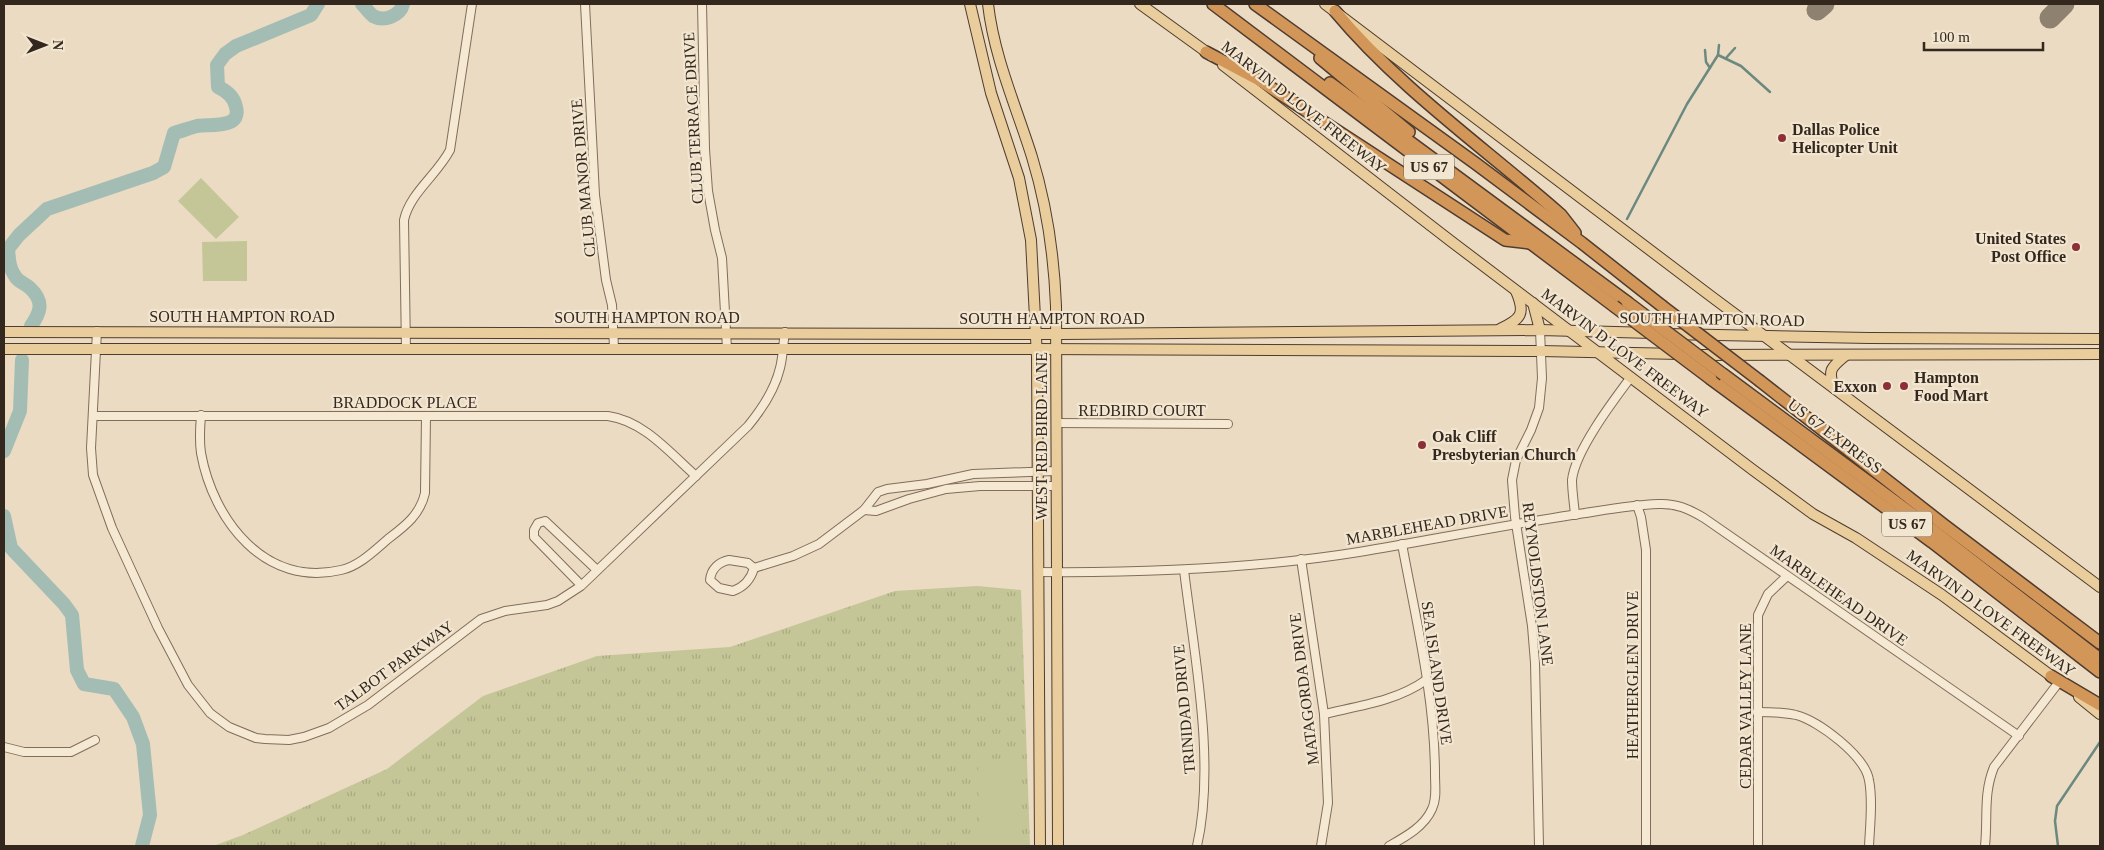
<svg xmlns="http://www.w3.org/2000/svg" width="2104" height="850" viewBox="0 0 2104 850" font-family="Georgia,serif">
<style>
.grass{fill:url(#grass-tufts)}
.park{fill:#c4c697}
.lines{fill:none;stroke-linecap:round;stroke-linejoin:round}
.stream{stroke:#6c8980;stroke-width:2.5}
.river{stroke:#a4bdb4;stroke-width:14}
.taxiway{stroke:#8e8170;stroke-width:21}
.minor-casing{stroke:#826d5b;stroke-width:10}
.major-casing{stroke:#503c2f;stroke-width:12}
.highway-casing{stroke:#503c2f;stroke-width:14}
.minor{stroke:#f5e9d4;stroke-width:8}
.major{stroke:#eacd9c;stroke-width:10}
.highway{stroke:#d39659;stroke-width:11}
.highway-bridge-casing{stroke:#503c2f;stroke-width:14;stroke-linecap:butt}
.highway-bridge{stroke:#d39659;stroke-width:11}
.poi-dot{fill:#8b3036;stroke:#f2e6d1;stroke-width:2}
.labels{text-anchor:middle;dominant-baseline:central;stroke-width:4.5;stroke-linejoin:round;paint-order:stroke}
.shield{fill:#f2e6d1;stroke:#6c6054;stroke-width:1}
.shield-label{font-size:15px;font-weight:bold;fill:#33271e}
.street-label{font-size:16px;fill:#33271e;stroke:#f2e6d1}
.poi-label{font-size:16px;font-weight:bold;fill:#33271e;stroke:#f2e6d1;text-anchor:start}
</style>
<defs>
<pattern id="grass-tufts" width="24" height="20" patternUnits="userSpaceOnUse" patternTransform="scale(1.25)"><rect width="24" height="20" fill="#c4c697"/><path d="M3 7l-1-3M5 7V3M7 7l1-3M15 17l-1-3M17 17v-4M19 17l1-3" fill="none" stroke="#a9aa82"/></pattern>
</defs>
<rect width="100%" height="100%" fill="#eadbc2"/>
<!-- grass -->
<polygon class="grass" points="977,586 1021,590 1030,846 213,846 243,835 387,769 483,696 597,656 730,647 895,591"/>
<!-- park -->
<g class="park">
<polygon points="201,178 239,217 216,239 178,201"/>
<polygon points="247,241 247,281 203,281 202,242"/>
<polygon points="978,760 1021,760 1021,831 1017,832 1017,846 975,846 974,832 979,831"/>
</g>
<g class="lines">
<!-- stream -->
<g class="stream">
<polyline points="1705,50 1706,62 1710,68"/>
<polyline points="1718,55 1741,66 1770,92"/>
<polyline points="1726,58 1735,48"/>
<polyline points="1627,219 1687,104 1718,55 1719,45"/>
<polyline points="2058,846 2055,821 2057,806 2100,742"/>
</g>
<!-- river -->
<g class="river">
<path d="M362 4C366 8 369 13 373 16 384 22 400 16 403 4"/>
<path d="M31 326C40 313 45 302 30 288 25 283 18 282 15 276 9 268 9 259 8 249L19 235 47 209 153 173 164 167 174 133C182 131 189 128 197 126 210 124 242 129 236 107 234 97 227 91 218 87L217 65 225 54 236 46 311 15 318 4"/>
<polyline points="4,451 20,411 22,360"/>
<polyline points="4,516 11,548 64,604 72,615 77,670 84,684 114,689 133,717 143,744 150,815 142,846"/>
</g>
<!-- taxiway -->
<g class="taxiway">
<polyline points="1817,10 1824,4"/>
<polyline points="2050,18 2064,4"/>
</g>
<!-- minor casing -->
<g class="minor-casing">
<g id="minor">
<polyline points="585,4 595,195 606,280 612,305 614,348"/>
<polyline points="702,4 705,149 708,191 715,230 722,258 727,349"/>
<path d="M97 331 91 448 93 475 112 528 158 628 188 685 210 713 218 719 229 727 256 738 265 739 289 740 304 737 329 728 368 705 481 619 505 611 547 605 558 601 581 586 748 426C762 409 775 389 780 368 783 357 783 344 785 332"/>
<path d="M406 350 404 220C410 193 437 175 450 150L472 4"/>
<path d="M201 415C200 427 199 440 201 453 213 520 265 588 341 570 359 566 374 551 388 539 405 526 420 515 425 493L426 416"/>
<path d="M94 416H608C644 421 670 453 696 476"/>
<polyline points="1056,423 1228,424"/>
<polyline points="1637,505 1641,517 1646,550 1646,846"/>
<polyline points="864,510 876,511 909,499 946,489 980,486 1056,486"/>
<path d="M1575 515C1574 503 1572 491 1572 480 1575 451 1613 401 1631 377"/>
<polyline points="1301,559 1324,714 1328,803 1321,846"/>
<path d="M729 560 748 563 754 568C751 579 744 587 733 591L719 588 710 580C711 569 719 562 729 560Z"/>
<polyline points="754,568 793,556 819,544 864,510 878,492 887,489 927,484 973,474 1056,471"/>
<path d="M1184 570C1194 654 1216 763 1197 846"/>
<path d="M1038 572C1145 573 1253 569 1359 552 1430 540 1500 526 1572 515 1600 511 1629 505 1658 504 1676 503 1689 509 1704 518L2019 736"/>
<polyline points="581,585 534,537 534,530 538,523 545,521 597,570"/>
<path d="M1757 712C1770 712 1783 712 1796 715 1819 721 1865 756 1869 780 1873 801 1870 825 1869 846"/>
<path d="M1324 714C1358 706 1397 701 1426 680"/>
<polyline points="4,747 24,752 71,752 95,740"/>
<path d="M1389 846C1405 837 1424 827 1432 809 1437 799 1435 786 1435 775 1435 698 1416 620 1402 544"/>
<polyline points="1539,846 1535,663 1532,626 1515,517 1512,480 1516,460 1531,430 1539,408 1542,378 1540,330"/>
<polyline points="1758,846 1758,615 1768,594 1787,576"/>
<path d="M1985 846C1988 818 1983 794 1994 767L2059 682"/>
</g>
</g>
<!-- major casing -->
<g class="major-casing">
<g id="major">
<polyline points="970,4 991,93 1019,178 1031,240 1037,357 1040,846"/>
<path d="M988 4C994 57 1016 106 1032 157 1047 206 1054 255 1056 306L1058 846"/>
<polyline points="1140,4 1212,56"/>
<polyline points="1325,4 1712,297 2100,587"/>
<polyline points="1223,65 1452,242 1753,470 1813,514 1856,538 1942,595 2058,681"/>
<polyline points="1533,303 1540,330"/>
<path d="M1500 329C1521 319 1526 314 1516 291"/>
<polyline points="4,332 1063,334 1540,330 1653,333"/>
<polyline points="1667,334 1869,338 2100,339"/>
<polyline points="4,349 1036,349 1541,351 1680,354"/>
<polyline points="1695,355 2100,354"/>
<path d="M1834 388C1827 369 1832 367 1846 355"/>
<polyline points="2079,697 2100,714"/>
</g>
</g>
<!-- highway casing -->
<g class="highway-casing">
<g id="highway">
<polyline points="1213,4 1614,306"/>
<polyline points="1255,4 1475,163 1582,243 1662,306"/>
<path d="M1335 11C1400 89 1485 148 1561 215L1575 233"/>
<polyline points="1206,52 1259,80 1505,240 1530,243"/>
<polyline points="1320,58 1409,132"/>
<polyline points="1330,83 1627,302"/>
<polyline points="1724,375 1912,514 2100,659"/>
<polyline points="1711,379 1932,542 2100,672"/>
<polyline points="1760,381 1944,525 2100,643"/>
<polyline points="2051,676 2100,705"/>
</g>
</g>
<!-- minor -->
<use href="#minor" class="minor"/>
<!-- major -->
<use href="#major" class="major"/>
<!-- highway -->
<use href="#highway" class="highway"/>
<!-- highway-bridge casing -->
<g class="highway-bridge-casing">
<g id="highway-bridge">
<polyline points="1627,302 1724,375"/>
<polyline points="1614,306 1711,379"/>
<polyline points="1662,306 1760,381"/>
</g>
</g>
<!-- highway-bridge -->
<use href="#highway-bridge" class="highway-bridge"/>
</g>
<!-- markers -->
<g class="poi-dot">
<circle cx="1782" cy="138" r="5"/>
<circle cx="2076" cy="247" r="5"/>
<circle cx="1887" cy="386" r="5"/>
<circle cx="1904" cy="386" r="5"/>
<circle cx="1422" cy="445" r="5"/>
</g>
<g class="labels">
<!-- shield labels -->
<g class="shield">
<rect x="1404" y="154.5" width="50" height="25" rx="4"/>
<rect x="1882" y="511.5" width="50" height="25" rx="4"/>
</g>
<g class="shield-label">
<text x="1429" y="167">US 67</text>
<text x="1907" y="524">US 67</text>
</g>
<!-- street labels -->
<g class="street-label">
<text transform="translate(1304 107) rotate(38)">MARVIN D LOVE FREEWAY</text>
<text transform="translate(693 118) rotate(-93)">CLUB TERRACE DRIVE</text>
<text transform="translate(583 178) rotate(-95)">CLUB MANOR DRIVE</text>
<text x="242" y="316">SOUTH HAMPTON ROAD</text>
<text x="647" y="317">SOUTH HAMPTON ROAD</text>
<text x="1052" y="318">SOUTH HAMPTON ROAD</text>
<text transform="translate(1712 319) rotate(1)">SOUTH HAMPTON ROAD</text>
<text transform="translate(1625 353) rotate(37)">MARVIN D LOVE FREEWAY</text>
<text x="405" y="402">BRADDOCK PLACE</text>
<text x="1142" y="410">REDBIRD COURT</text>
<text transform="translate(1041 436) rotate(-90)">WEST RED BIRD LANE</text>
<text transform="translate(1835 436) rotate(37)">US 67 EXPRESS</text>
<text transform="translate(1427 525) rotate(-10)">MARBLEHEAD DRIVE</text>
<text transform="translate(1538 584) rotate(83)">REYNOLDSTON LANE</text>
<text transform="translate(1839 595) rotate(35)">MARBLEHEAD DRIVE</text>
<text transform="translate(1991 613) rotate(36)">MARVIN D LOVE FREEWAY</text>
<text transform="translate(394 666) rotate(-36)">TALBOT PARKWAY</text>
<text transform="translate(1437 673) rotate(82)">SEA ISLAND DRIVE</text>
<text transform="translate(1632 675) rotate(-90)">HEATHERGLEN DRIVE</text>
<text transform="translate(1304 689) rotate(-97)">MATAGORDA DRIVE</text>
<text transform="translate(1745 706) rotate(-90)">CEDAR VALLEY LANE</text>
<text transform="translate(1184 709) rotate(-95)">TRINIDAD DRIVE</text>
</g>
<!-- poi labels -->
<g class="poi-label">
<text x="1792" y="129">Dallas Police<tspan x="1792" dy="18">Helicopter Unit</tspan></text>
<text x="2066" y="238" text-anchor="end">United States<tspan x="2066" dy="18">Post Office</tspan></text>
<text x="1914" y="377">Hampton<tspan x="1914" dy="18">Food Mart</tspan></text>
<text x="1877" y="386" text-anchor="end">Exxon</text>
<text x="1432" y="436">Oak Cliff<tspan x="1432" dy="18">Presbyterian Church</tspan></text>
</g>
</g>
<!-- border -->
<rect width="2104" height="850" fill="none" stroke="#33271e" stroke-width="10"/>
<!-- north arrow -->
<g transform="translate(45 45) rotate(90)" stroke="#f2e6d1" stroke-width="4" paint-order="stroke">
<path d="M0-4L9 19L0 12L-9 19Z" fill="#33271e"/>
<text y="-8" font-size="14" font-weight="bold" text-anchor="middle" fill="#33271e">N</text>
</g>
<!-- scale -->
<path d="M1924 42v8h119v-8" fill="none" stroke="#33271e" stroke-width="2.5"/>
<text x="1932" y="42" font-size="15" fill="#33271e" stroke="#f2e6d1" stroke-width="4" paint-order="stroke">100 m</text>
</svg>
